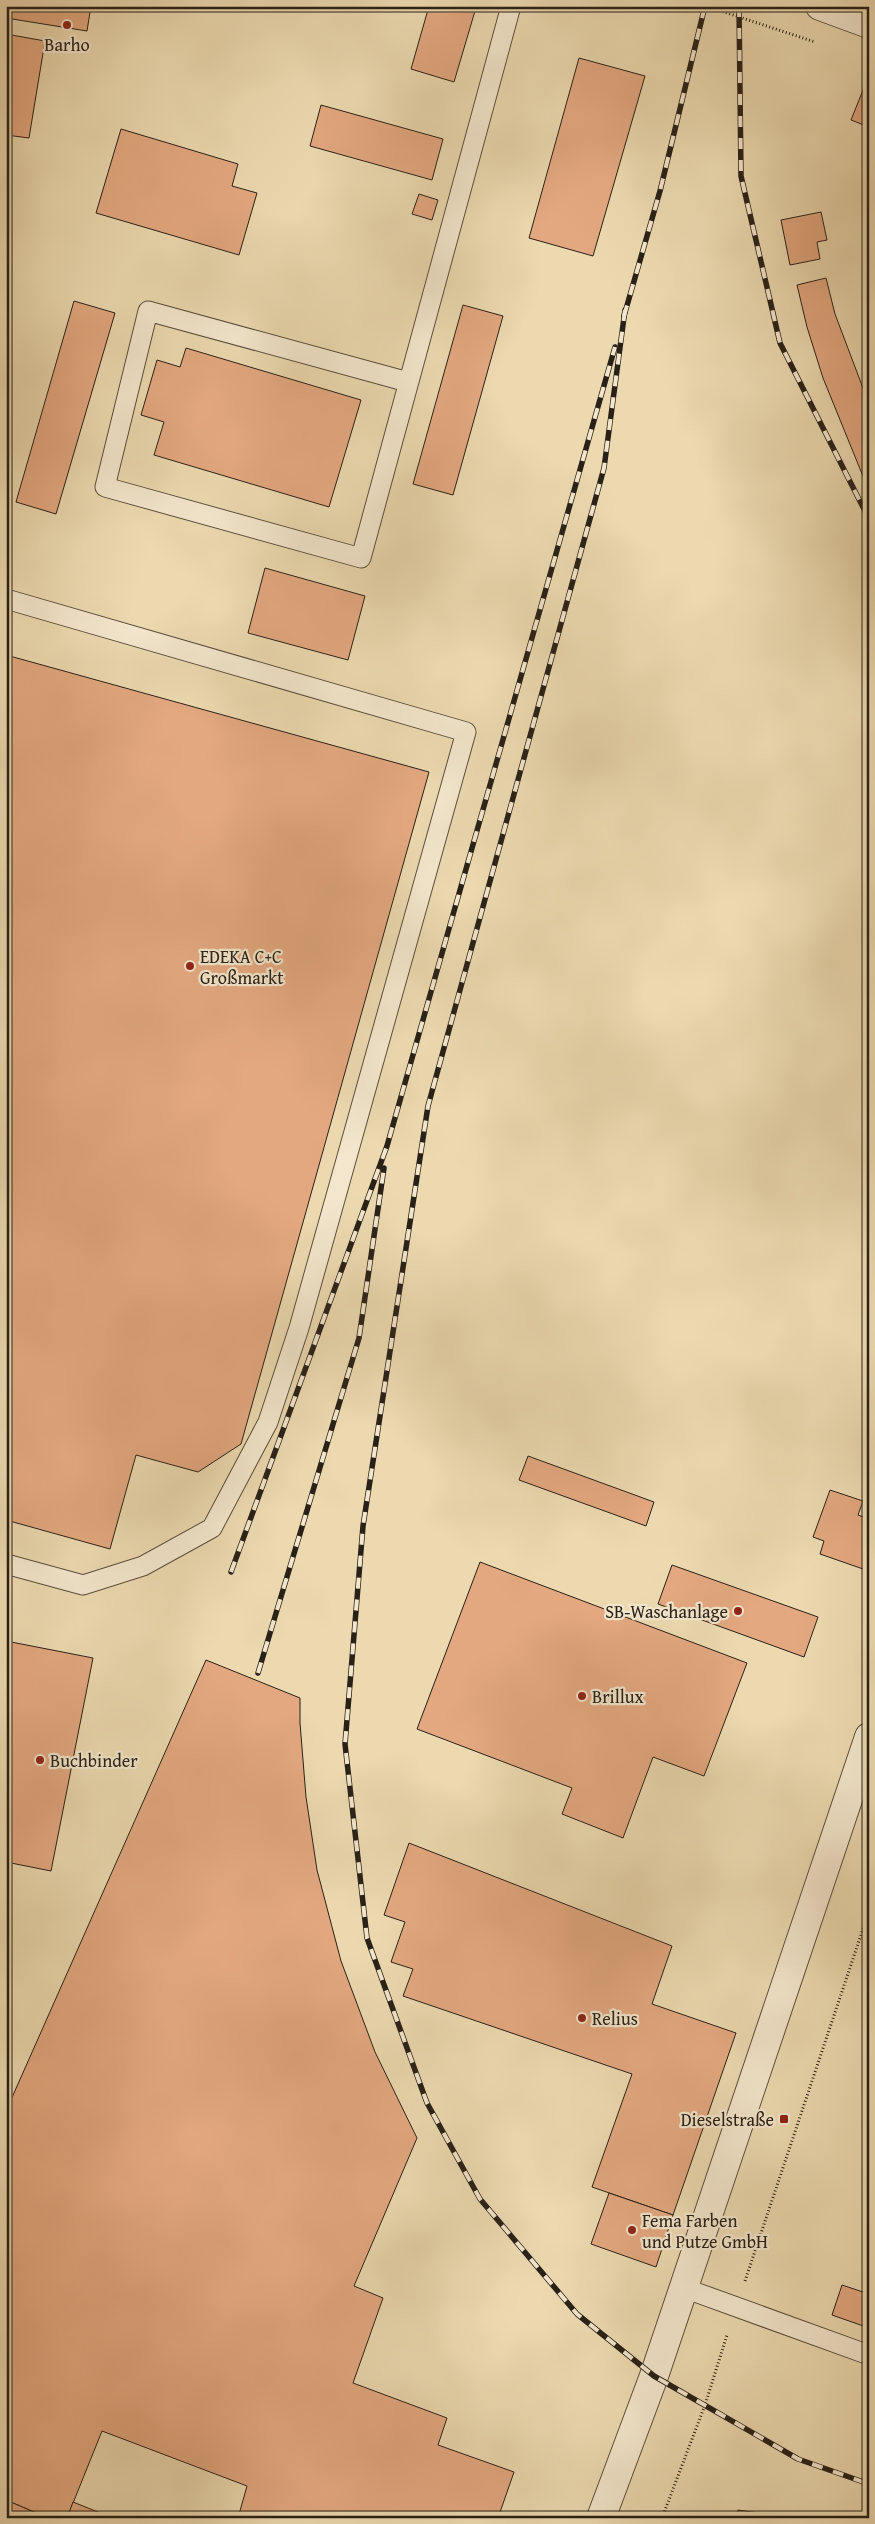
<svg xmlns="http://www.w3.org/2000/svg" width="875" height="2524" viewBox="0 0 875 2524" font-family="'Gentium Book Plus',serif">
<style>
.building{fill:#e3a880;stroke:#292117}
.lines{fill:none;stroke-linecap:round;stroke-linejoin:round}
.service-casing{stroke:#5a4f3d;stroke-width:21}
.minor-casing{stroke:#5a4f3d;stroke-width:30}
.path{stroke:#292117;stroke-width:3;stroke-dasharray:1 2.5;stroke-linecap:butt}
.service{stroke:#f3e6cc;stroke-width:19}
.minor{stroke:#f3e6cc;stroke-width:28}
.rail-casing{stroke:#292117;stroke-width:5.5}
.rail{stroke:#f3e6cc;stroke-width:4;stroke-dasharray:11;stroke-linecap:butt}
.poi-dot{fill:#8f2418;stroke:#f3e6cc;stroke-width:2}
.labels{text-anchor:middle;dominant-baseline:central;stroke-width:4.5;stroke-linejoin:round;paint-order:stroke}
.poi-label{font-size:18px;fill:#292117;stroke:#f3e6cc;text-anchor:start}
</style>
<rect width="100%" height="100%" fill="#ecd9b0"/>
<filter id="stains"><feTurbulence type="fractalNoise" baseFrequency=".004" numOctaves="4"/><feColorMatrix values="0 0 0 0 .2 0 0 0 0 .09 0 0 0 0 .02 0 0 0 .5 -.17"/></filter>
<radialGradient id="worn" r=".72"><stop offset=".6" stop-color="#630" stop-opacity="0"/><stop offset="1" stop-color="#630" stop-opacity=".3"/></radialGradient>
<!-- building -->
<g class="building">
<polygon points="6,6 91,6 87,31 6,18"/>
<polygon points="429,6 460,6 475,11 454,82 411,69"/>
<polygon points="6,34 45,41 29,138 6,135"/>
<polygon points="579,58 645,76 593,256 529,238"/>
<polygon points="869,75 869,127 851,120"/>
<polygon points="321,105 443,139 432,180 310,146"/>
<polygon points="121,129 238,164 232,186 257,193 239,255 96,213"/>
<polygon points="419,194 438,200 432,220 412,214"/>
<polygon points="821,212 827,240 817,242 820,259 790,265 781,220"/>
<polygon points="826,278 835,314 869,404 869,491 823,378 807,327 797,285"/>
<polygon points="74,301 115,313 56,514 16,502"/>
<polygon points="463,305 503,316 453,495 413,484"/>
<polygon points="186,348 361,400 329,507 154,455 164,422 141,415 157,360 180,367"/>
<polygon points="265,568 365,596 348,660 248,633"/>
<polygon points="6,655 429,772 241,1444 198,1472 136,1455 110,1549 6,1520"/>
<polygon points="528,1456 654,1502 646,1526 519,1480"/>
<polygon points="830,1490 863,1501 858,1515 869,1519 869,1564 866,1570 820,1554 824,1541 813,1537"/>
<polygon points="480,1562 747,1663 704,1776 653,1757 623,1838 562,1814 572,1788 417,1729"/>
<polygon points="672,1565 818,1617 804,1657 658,1604"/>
<polygon points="6,1641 93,1658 51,1871 6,1862"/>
<polygon points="206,1660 300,1698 300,1723 306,1797 317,1870 341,1961 375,2052 417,2138 354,2286 383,2298 353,2383 447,2418 438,2445 514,2472 498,2518 238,2518 247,2486 102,2431 67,2518 48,2518 6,2500 6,2111"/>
<polygon points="409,1843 672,1946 652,2004 736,2033 673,2215 592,2187 632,2074 403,1996 413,1969 391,1962 405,1922 384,1915"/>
<polygon points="609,2193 673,2215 656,2267 591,2244"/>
<polygon points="842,2285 869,2294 869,2328 832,2315"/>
<polygon points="6,2500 48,2518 6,2518"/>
<polygon points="73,2502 113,2518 67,2518"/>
<polygon points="738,2510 795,2518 737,2518"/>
</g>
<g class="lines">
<!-- service casing -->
<g class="service-casing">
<g id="service">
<polyline points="408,382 148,311 105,487 361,558 511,6"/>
<polyline points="6,599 466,732 299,1328 268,1422 212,1528 143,1566 83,1585 6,1564"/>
<polyline points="684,2288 869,2355"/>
</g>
</g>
<!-- minor casing -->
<g class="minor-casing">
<g id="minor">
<polyline points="820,6 869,24"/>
<polyline points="601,2518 654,2376 869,1737"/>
</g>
</g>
<!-- path -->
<g class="path">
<polyline points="706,6 815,42"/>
<polyline points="745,2281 869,1911"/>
<polyline points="662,2518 705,2405 727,2335"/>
</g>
<!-- service -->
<use href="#service" class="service"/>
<!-- minor -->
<use href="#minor" class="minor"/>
<!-- rail casing -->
<g class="rail-casing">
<g id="rail">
<polyline points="739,6 741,176 780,343 869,519"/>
<polyline points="625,310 604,468 428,1106 363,1526 345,1744 367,1938 427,2103 480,2199 577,2314 654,2376 798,2459 869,2484"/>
<polyline points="624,316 660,191 705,6"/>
<polyline points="231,1572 387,1146 615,347"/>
<polyline points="258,1673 359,1338 384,1168"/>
</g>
</g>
<!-- rail -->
<use href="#rail" class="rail"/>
</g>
<!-- markers -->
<g class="poi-dot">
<circle cx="67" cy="25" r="5"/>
<circle cx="190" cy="966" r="5"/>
<circle cx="738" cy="1611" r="5"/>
<circle cx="582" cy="1696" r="5"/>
<circle cx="40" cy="1760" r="5"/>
<circle cx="582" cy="2018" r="5"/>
<rect x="779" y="2114" width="10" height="10" rx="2.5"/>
<circle cx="632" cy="2230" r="5"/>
</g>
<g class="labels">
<!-- poi labels -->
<g class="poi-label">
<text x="67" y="44" text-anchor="middle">Barho</text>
<text x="200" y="956">EDEKA C+C<tspan x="200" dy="21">Großmarkt</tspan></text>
<text x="728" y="1611" text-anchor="end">SB-Waschanlage</text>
<text x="592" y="1696">Brillux</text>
<text x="50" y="1760">Buchbinder</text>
<text x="592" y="2018">Relius</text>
<text x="774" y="2119" text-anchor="end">Dieselstraße</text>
<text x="642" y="2220">Fema Farben<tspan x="642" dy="21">und Putze GmbH</tspan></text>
</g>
</g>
<!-- margin -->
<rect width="875" height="2524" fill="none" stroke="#ecd9b0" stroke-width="25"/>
<rect x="8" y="8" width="860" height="2509" fill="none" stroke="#292117" stroke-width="2.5"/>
<rect x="12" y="12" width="850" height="2499" fill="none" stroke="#292117"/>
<rect width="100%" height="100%" filter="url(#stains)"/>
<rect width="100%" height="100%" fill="url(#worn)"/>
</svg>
